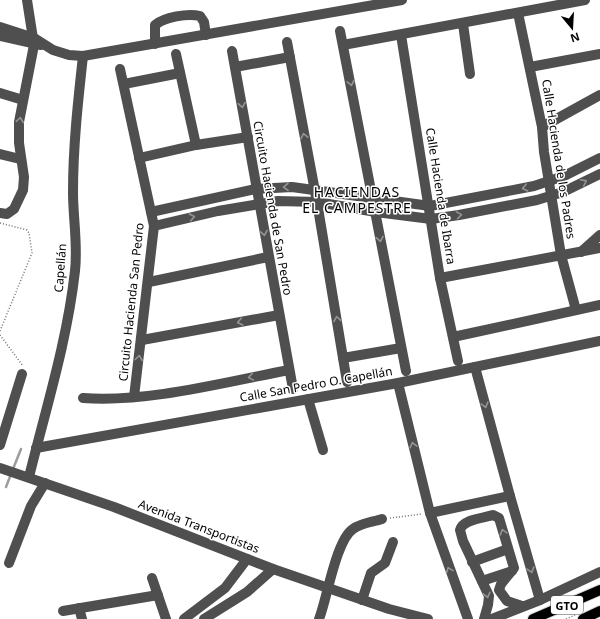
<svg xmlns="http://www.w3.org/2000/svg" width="600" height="619" viewBox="0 0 600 619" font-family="'Noto Sans',sans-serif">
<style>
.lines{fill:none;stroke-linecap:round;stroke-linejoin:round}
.stream{stroke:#9d9d9d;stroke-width:2.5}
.major-casing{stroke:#dbdbdb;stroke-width:12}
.path{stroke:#717171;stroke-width:1.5;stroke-dasharray:1 2;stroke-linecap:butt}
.minor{stroke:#4f4f4f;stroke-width:10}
.major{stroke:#000;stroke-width:10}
.oneway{stroke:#959595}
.labels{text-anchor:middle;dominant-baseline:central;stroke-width:3;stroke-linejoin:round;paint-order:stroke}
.shield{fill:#fff;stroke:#4c4c4c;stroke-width:1}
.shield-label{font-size:11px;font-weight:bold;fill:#000}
.street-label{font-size:12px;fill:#000;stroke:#fff}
.quarter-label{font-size:14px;letter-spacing:1px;fill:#000;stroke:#fff}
</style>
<rect width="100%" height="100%" fill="#fff"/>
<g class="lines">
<!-- stream -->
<g class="stream">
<polyline points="13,469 21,449"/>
<polyline points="6,487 11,474"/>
</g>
<!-- major casing -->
<g class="major-casing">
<g id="major">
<polyline points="533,619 600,590"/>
<polyline points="583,619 600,611"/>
</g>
</g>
<!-- path -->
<g class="path">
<polyline points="0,223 27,230 29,233 32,253 0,331"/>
<polyline points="0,335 23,366"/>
<polyline points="390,518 422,514"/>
<polyline points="566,619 575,615"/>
</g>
<!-- minor -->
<g class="minor">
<polyline points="518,13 542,127 544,152 561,255 576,310"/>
<polyline points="463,24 470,74"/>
<polyline points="0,27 34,38 53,50 69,55 83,56 402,0"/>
<polyline points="340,31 406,371"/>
<polyline points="401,35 440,278 458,361"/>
<polyline points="0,36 41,45"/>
<polyline points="287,42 317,202 347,382"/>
<path d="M155 44V25C164 17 188 13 200 16L204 22 206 35"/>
<polyline points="343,45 585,0"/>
<polyline points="232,51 293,389"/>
<polyline points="176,54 196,145"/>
<polyline points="235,67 290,57"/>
<polyline points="530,67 600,54"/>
<polyline points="120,69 154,226 134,397"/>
<polyline points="124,84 180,73"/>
<polyline points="0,93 23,100"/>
<polyline points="542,127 600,95"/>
<polyline points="0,154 20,159"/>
<polyline points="139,158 196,145 248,137"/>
<polyline points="151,212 256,189 292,187 430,206 534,186 564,176 600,158"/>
<polyline points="0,213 7,214 14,209 23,190 24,177 19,143 19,122 34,45 27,0"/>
<polyline points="154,226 218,211 278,201 317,202 376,212 431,219 459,215 537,200 563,192 600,174"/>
<polyline points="581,252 600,235"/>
<polyline points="440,278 600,248"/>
<polyline points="149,282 268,257"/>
<polyline points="453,337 600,305"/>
<polyline points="142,340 279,315"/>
<polyline points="343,358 401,348"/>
<polyline points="475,367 510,496 540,600"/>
<polyline points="398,383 430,513 468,619"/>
<path d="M83 398C147 403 225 382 289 370"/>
<polyline points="308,399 323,450"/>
<polyline points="0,445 22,374"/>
<polyline points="36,448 398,383 600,341"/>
<polyline points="0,468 114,507 273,569 389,609 428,619"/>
<path d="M29 477C46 408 67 342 75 271 78 245 73 218 73 192 73 147 78 101 83 56"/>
<polyline points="430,513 510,496"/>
<polyline points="472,562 508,549"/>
<polyline points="9,563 31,506 45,483"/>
<polyline points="152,578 166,619"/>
<polyline points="482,581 512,571"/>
<polyline points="362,600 371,573 385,563 393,542"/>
<polyline points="79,608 82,619"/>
<polyline points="63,611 158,595"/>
<polyline points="184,619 225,588 247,559"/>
<polyline points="204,619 247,592 273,569"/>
<path d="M319 619C327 599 336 540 353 529 361 523 373 522 382 519"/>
<path d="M484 619 488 605 489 596 463 541 460 530C463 519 484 518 493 515L499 518 514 568 501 584 499 590 507 601 522 606"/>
<polyline points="492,619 540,600 600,572"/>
</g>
<!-- major -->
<use href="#major" class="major"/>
</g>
<!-- one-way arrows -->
<defs><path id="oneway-chevron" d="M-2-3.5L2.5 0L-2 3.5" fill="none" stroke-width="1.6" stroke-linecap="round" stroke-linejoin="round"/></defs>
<g class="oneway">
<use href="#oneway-chevron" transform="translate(351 83) rotate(78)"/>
<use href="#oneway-chevron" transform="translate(242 105) rotate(81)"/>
<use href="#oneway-chevron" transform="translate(20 120) rotate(-82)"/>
<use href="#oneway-chevron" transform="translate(304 136) rotate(-102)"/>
<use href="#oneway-chevron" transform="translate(584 182) rotate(-26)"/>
<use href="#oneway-chevron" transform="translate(286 187) rotate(179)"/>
<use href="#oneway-chevron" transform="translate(525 188) rotate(167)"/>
<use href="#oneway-chevron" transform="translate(459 215) rotate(-9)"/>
<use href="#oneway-chevron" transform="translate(192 217) rotate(-13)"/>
<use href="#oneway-chevron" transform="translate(264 233) rotate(80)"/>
<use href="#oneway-chevron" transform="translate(380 239) rotate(79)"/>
<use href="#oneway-chevron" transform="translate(337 319) rotate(-99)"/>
<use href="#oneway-chevron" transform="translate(240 322) rotate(169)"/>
<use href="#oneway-chevron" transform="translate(139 358) rotate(-82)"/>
<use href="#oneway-chevron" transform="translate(251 377) rotate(170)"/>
<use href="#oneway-chevron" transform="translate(485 405) rotate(75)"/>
<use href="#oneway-chevron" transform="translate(413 445) rotate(-104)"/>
<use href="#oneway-chevron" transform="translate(503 532) rotate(-107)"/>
<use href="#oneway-chevron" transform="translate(449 570) rotate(-111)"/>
<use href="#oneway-chevron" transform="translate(531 570) rotate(74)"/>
<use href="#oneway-chevron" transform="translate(487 595) rotate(76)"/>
</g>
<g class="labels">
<!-- shield labels -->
<rect class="shield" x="551" y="596" width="32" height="18" rx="3"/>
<g class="shield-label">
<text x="567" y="605">GTO</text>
</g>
<!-- street labels -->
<g class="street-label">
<text transform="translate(559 159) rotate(81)">Calle Hacienda de los Padres</text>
<text transform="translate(441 196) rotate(81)">Calle Hacienda de Ibarra</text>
<text transform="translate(273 208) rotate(80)">Circuito Hacienda de San Pedro</text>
<text transform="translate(60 268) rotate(-86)">Capellán</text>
<text transform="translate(131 302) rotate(-84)">Circuito Hacienda San Pedro</text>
<text transform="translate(316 384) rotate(-10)">Calle San Pedro O. Capellán</text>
<text transform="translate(199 526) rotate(21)">Avenida Transportistas</text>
</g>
<!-- quarter labels -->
<g class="quarter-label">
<text x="357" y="191">HACIENDAS<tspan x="357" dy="16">EL CAMPESTRE</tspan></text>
</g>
</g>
<!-- north arrow -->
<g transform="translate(572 28) rotate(162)" stroke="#ffffff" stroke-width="3" paint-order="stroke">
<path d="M0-3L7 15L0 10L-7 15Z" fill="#000000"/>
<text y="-6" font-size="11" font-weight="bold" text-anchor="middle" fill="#000000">N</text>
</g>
</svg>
